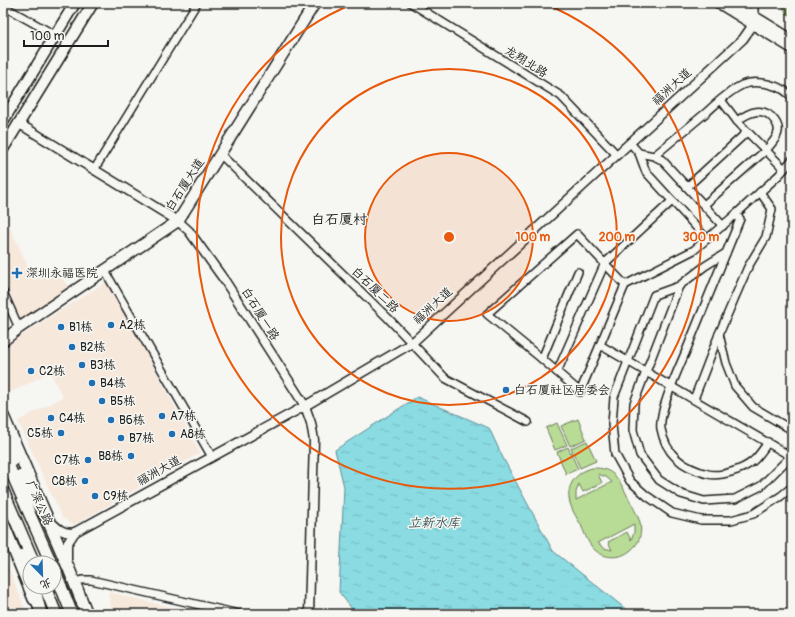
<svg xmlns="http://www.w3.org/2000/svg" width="795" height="617" viewBox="0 0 795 617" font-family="Pangolin,'LXGW WenKai TC',sans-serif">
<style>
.built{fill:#f7e8dc}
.green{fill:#b8db96;stroke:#6a7c59;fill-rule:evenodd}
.water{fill:url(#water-ripples);stroke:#5e8f93}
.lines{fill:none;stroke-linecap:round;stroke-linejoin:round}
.minor-casing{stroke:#1c1c1c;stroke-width:10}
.tertiary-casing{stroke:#1c1c1c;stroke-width:11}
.secondary-casing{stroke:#1c1c1c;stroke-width:13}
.primary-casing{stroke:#1c1c1c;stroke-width:14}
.trunk-casing{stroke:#1c1c1c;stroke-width:14}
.minor{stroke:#f6f6f2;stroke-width:7}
.tertiary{stroke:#f6f6f2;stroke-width:8}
.secondary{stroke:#f6f6f2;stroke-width:10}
.primary{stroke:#f6f6f2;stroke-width:11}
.trunk{stroke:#f6f6f2;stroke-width:11}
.ring{fill:none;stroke:#e8590c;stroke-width:2}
.poi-dot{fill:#1f6fb2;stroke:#f6f6f2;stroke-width:1.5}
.labels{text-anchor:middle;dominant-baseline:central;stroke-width:3;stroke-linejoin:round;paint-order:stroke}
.street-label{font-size:12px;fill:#1c1c1c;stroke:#f6f6f2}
.poi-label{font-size:12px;fill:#1c1c1c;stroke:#f6f6f2;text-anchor:start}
.water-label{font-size:13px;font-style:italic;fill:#3d5557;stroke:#f6f6f2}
.quarter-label{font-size:14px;fill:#1c1c1c;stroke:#f6f6f2}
.centre{fill:#e8590c;stroke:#f6f6f2;stroke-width:2}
.ring-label{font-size:12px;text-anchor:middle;font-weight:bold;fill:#e8590c;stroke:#f6f6f2;stroke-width:3;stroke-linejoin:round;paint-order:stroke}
</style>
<defs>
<pattern id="water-ripples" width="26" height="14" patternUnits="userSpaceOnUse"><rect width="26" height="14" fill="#8adbe2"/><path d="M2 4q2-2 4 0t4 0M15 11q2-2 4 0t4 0" fill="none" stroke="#76bbc1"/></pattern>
</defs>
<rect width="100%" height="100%" fill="#f6f6f2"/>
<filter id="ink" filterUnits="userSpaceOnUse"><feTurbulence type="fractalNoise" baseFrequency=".025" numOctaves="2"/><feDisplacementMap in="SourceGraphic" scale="8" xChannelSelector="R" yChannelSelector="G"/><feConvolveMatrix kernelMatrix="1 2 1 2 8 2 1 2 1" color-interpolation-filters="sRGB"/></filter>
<g filter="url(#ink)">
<!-- built -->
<g class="built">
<polygon points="9,225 34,280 54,267 69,288 21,320 3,279 3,227"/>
<polygon points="107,281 200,453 74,525 62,517 18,421 63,397 50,372 6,395 3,388 3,347"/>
<polygon points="3,554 27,614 3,614"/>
<polygon points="108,592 199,614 113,614"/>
</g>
<!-- green -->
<g class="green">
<polygon points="782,3 792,3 792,16 786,13"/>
<polygon points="578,419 586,439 570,446 561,426"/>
<polygon points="557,423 567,445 555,450 546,428"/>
<polygon points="587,441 596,461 580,468 571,448"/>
<polygon points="568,447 578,469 566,474 557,452"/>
<path d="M592 468C614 467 619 480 628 497 632 505 637 514 640 522 642 533 640 543 631 550 620 560 602 559 592 547 587 541 584 532 581 525 577 518 572 511 570 503 565 486 576 472 592 468ZM598 474 606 477 612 482 576 500V492L579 484 583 492 602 483ZM634 524V533L631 540 627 532 608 542 612 550 604 548 598 543Z"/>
</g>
<!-- water -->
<polygon class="water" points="417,397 489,428 503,458 553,551 632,614 356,614 339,592 344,487 335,450"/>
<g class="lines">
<!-- minor casing -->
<g class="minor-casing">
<g id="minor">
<polyline points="411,3 561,96 617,155"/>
<polyline points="3,6 55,35"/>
<polyline points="754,16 754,3"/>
<polyline points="721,100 737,121"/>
<polyline points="630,143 639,153 654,156 662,160 723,226"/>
<polyline points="639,153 646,172 707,239"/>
<polyline points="220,154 388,318 445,378 528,422"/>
<path d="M654 156C672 141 690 126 708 111 718 102 729 91 742 85 756 79 784 85 792 98"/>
<polyline points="94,170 197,3"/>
<polyline points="687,187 747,132"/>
<path d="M704 205 766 150C770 145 777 139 778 132 779 128 777 124 775 121 764 105 749 112 737 121 752 137 769 153 784 169"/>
<path d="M735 215 740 219C722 263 704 307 686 351 679 368 658 412 661 429 666 455 683 468 708 474 720 477 743 470 753 461 759 456 764 448 768 442"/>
<polyline points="726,253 705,266 679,286 654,295 614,397 612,424 615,454 630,481 647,496 672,513 701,520 731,520 753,514 781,496 792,487"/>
<polyline points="105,271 212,457"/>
<polyline points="578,272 542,359 487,314 577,234 625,285 600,345 792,457"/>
<polyline points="625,285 694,250 735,215 779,175 792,160"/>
<polyline points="679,286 634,403 633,430 640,455 659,480 681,494 704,501 735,499 761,486 791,456"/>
<polyline points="3,292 19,328"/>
<polyline points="719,334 726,363 735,386 753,407 792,430"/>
<polyline points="542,359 580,392 600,345"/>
<polyline points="557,372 605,263 672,201"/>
<polyline points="694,399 719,334 748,267 766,237 772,209 760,192"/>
<polyline points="75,582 82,580 91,580 239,614"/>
</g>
</g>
<!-- tertiary casing -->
<g class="tertiary-casing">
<g id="tertiary">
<polyline points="18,123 178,221 189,231 225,281 305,406 311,423 314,440 309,614"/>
<path d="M50 521C57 528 64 535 75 532"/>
<polyline points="67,559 67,544 75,532 305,406 412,343 743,39 750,29 753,19"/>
</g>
</g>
<!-- secondary casing -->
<g class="secondary-casing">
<g id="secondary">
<polyline points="719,3 792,48"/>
<polyline points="732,3 792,40"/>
<polyline points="3,121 75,3"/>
<polyline points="3,149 93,3"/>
<polyline points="3,341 19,328 178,221 315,3"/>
</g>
</g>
<!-- primary casing -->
<g class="primary-casing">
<g id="primary">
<polyline points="3,416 69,569 87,614"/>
<polyline points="3,523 34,599"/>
</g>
</g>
<!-- trunk casing -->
<g class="trunk-casing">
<g id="trunk">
<polyline points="3,438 13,460"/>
<polyline points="3,453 51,563"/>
<polyline points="21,476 29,492 46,516"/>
<polyline points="3,491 34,563"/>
<polyline points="25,554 30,572"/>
<polyline points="54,569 72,614"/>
<polyline points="34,587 41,614"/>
<polyline points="45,587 56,614"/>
</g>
</g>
<!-- minor -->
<use href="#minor" class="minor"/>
<!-- tertiary -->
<use href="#tertiary" class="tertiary"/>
<!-- secondary -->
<use href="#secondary" class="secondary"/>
<!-- primary -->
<use href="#primary" class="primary"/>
<!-- trunk -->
<use href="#trunk" class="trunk"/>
</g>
</g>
<!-- distance rings -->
<circle cx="449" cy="237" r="84" fill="#e8590c" fill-opacity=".12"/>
<g class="ring">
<circle cx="449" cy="237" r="84"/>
<circle cx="449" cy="237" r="168"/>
<path d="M543 3A252 252 0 1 1 355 3"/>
</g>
<!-- markers -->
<g class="poi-dot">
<path d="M15 267h4v4h4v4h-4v4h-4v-4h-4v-4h4z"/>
<circle cx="111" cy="325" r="4"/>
<circle cx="61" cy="327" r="4"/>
<circle cx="72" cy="347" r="4"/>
<circle cx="82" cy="365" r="4"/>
<circle cx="31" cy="371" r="4"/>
<circle cx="92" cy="383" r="4"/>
<circle cx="506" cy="390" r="4"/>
<circle cx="102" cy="401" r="4"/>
<circle cx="162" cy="416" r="4"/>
<circle cx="51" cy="418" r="4"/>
<circle cx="111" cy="420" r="4"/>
<circle cx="61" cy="433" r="4"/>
<circle cx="172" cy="434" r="4"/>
<circle cx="121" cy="438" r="4"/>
<circle cx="131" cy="456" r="4"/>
<circle cx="88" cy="460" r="4"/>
<circle cx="85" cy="481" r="4"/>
<circle cx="95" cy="496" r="4"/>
</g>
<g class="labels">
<!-- street labels -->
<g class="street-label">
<text transform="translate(526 62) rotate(32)">龙翔北路</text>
<text transform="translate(672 87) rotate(-43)">福洲大道</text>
<text transform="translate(185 185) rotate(-57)">白石厦大道</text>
<text transform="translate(375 290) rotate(44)">白石厦二路</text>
<text transform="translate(433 306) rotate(-43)">福洲大道</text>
<text transform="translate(260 314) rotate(58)">白石厦一路</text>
<text transform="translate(159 471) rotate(-29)">福洲大道</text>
<text transform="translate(39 503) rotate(66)">广深公路</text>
</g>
<!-- poi labels -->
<g class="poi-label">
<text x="26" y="273">深圳永福医院</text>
<text x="119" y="325">A2栋</text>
<text x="69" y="327">B1栋</text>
<text x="80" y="347">B2栋</text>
<text x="90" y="365">B3栋</text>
<text x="39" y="371">C2栋</text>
<text x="100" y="383">B4栋</text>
<text x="514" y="390">白石厦社区居委会</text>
<text x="110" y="401">B5栋</text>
<text x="170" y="416">A7栋</text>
<text x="59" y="418">C4栋</text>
<text x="119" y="420">B6栋</text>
<text x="53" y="433" text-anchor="end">C5栋</text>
<text x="180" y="434">A8栋</text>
<text x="129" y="438">B7栋</text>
<text x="123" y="456" text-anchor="end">B8栋</text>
<text x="80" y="460" text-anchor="end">C7栋</text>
<text x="77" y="481" text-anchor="end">C8栋</text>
<text x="103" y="496">C9栋</text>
</g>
<!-- water labels -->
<g class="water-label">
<text x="434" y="523">立新水库</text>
</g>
<!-- quarter labels -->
<g class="quarter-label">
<text x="339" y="219">白石厦村</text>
</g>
</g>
<circle cx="449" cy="237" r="6" class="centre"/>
<g class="ring-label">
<text x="533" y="241">100 m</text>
<text x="617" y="241">200 m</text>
<text x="701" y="241">300 m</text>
</g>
<!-- margin -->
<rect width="795" height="617" fill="none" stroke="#f6f6f2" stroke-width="16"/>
<rect x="8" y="8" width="779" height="601" fill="none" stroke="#1c1c1c" stroke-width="1.5" filter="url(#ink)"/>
<!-- north arrow -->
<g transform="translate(42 575) rotate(157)"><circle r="19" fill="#f6f6f2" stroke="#9f9f9c"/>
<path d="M0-3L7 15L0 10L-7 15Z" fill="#1f6fb2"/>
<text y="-6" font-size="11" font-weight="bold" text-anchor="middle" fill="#1c1c1c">北</text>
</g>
<!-- scale -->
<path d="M24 40v6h84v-6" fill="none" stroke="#1c1c1c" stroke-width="2"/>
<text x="30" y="40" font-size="12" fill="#1c1c1c" stroke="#f6f6f2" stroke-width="3" paint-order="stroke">100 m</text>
</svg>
